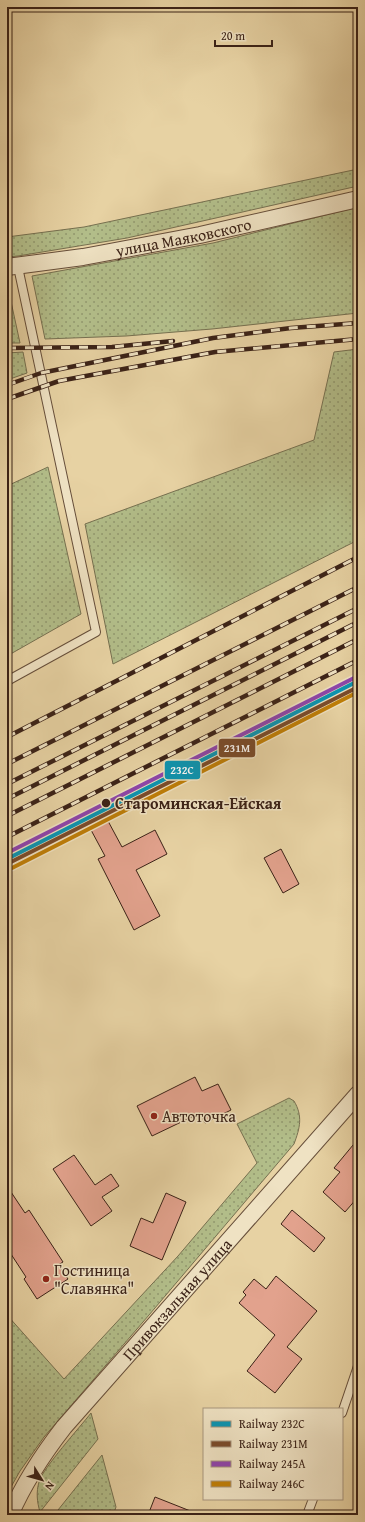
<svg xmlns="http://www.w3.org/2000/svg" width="365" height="1522" viewBox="0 0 365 1522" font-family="'Gentium Book Plus',serif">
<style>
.grass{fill:url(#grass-dots);stroke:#767050}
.building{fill:#e2a28d;stroke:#3b2217}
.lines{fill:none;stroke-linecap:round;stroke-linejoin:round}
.lane-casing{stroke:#664e3a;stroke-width:10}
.street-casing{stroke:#664e3a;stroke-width:18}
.lane{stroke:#efe2c3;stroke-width:8}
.street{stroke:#efe2c3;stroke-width:16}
.rail-casing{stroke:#3b2217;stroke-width:4.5}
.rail{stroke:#efe2c3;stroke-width:3;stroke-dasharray:9;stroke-linecap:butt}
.rail-1-casing{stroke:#efe2c3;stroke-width:7}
.rail-2-casing{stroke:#efe2c3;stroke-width:7}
.rail-3-casing{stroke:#efe2c3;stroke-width:7}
.rail-4-casing{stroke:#efe2c3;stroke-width:7}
.rail-1{stroke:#0995b3;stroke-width:4}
.rail-2{stroke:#7a4b2a;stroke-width:4}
.rail-3{stroke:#8e44ad;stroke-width:4}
.rail-4{stroke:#bf7e07;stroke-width:4}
.stop-dot{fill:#3b2217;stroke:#efe2c3;stroke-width:1.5}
.poi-dot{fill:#8f2418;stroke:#efe2c3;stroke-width:1.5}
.labels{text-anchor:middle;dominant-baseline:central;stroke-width:3;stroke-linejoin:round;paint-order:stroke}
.street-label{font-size:16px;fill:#3b2217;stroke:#efe2c3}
.stop-label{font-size:16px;font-weight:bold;fill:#3b2217;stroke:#efe2c3;text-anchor:start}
.poi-label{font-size:16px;fill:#3b2217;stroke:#efe2c3;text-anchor:start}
.line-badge{stroke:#efe2c3;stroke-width:1.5}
.badge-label{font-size:11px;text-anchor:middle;font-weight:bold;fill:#fff}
</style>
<defs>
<pattern id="grass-dots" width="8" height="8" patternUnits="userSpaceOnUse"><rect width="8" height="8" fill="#b2bd89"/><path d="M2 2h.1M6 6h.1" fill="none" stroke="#92996f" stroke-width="1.8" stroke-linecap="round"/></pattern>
</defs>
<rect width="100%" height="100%" fill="#e7d2a3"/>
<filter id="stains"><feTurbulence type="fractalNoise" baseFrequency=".005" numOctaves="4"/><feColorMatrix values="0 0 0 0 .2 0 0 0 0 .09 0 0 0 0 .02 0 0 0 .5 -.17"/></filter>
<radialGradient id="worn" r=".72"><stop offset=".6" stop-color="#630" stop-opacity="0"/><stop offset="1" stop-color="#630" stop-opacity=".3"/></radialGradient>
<!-- grass -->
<g class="grass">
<polygon points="358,169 358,186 127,238 18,256 7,257 7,237 84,227"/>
<polygon points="358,207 358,313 212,329 126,336 45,339 32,276 213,243"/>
<polygon points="7,283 20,343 7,343"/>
<polygon points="358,349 358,540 113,664 85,524 314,440 334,352"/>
<polygon points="23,352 27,373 7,380 7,353"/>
<polygon points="48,467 81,614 7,656 7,486"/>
<path d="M289 1098 294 1101C303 1116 300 1128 294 1144L149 1315 44 1437 20 1471 11 1487 7 1498V1315L64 1379 178 1256 257 1163 237 1124Z"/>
<path d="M91 1413 98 1439 40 1512C37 1502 36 1492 39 1482 42 1469 81 1426 91 1413Z"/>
<polygon points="102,1455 116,1507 113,1515 54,1515"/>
</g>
<!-- building -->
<g class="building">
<polygon points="108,821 122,847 155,830 167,854 136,870 160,916 134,930 98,859 105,856 91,830"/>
<polygon points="281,849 299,884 283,893 264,858"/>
<polygon points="195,1077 202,1091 218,1084 231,1110 205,1123 200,1113 152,1136 137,1106"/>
<polygon points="358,1139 358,1197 345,1212 323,1192 340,1172 334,1168"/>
<polygon points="74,1155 95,1185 111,1174 119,1186 102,1197 112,1211 91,1226 53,1169"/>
<polygon points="7,1186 25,1213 29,1210 63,1262 58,1265 68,1279 37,1299 24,1279 26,1277 7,1248"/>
<polygon points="166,1193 186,1202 162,1260 130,1246 141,1218 153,1223"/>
<polygon points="292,1210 325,1238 314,1252 281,1224"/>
<polygon points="276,1276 317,1311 287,1347 302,1359 275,1393 247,1371 275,1335 239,1303 246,1295 243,1292 254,1279 266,1289"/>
<polygon points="155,1497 198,1514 198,1515 148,1515"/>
</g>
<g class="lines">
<!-- lane casing -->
<g class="lane-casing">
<g id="lane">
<polyline points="7,681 96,632 18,267"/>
<polyline points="342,1413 358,1366"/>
<polyline points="307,1515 313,1499"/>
</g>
</g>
<!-- street casing -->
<g class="street-casing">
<g id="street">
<path id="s1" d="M7 267 83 257 200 235 358 199"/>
<path id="s2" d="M10 1515C24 1483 43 1454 64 1427L358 1094"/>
</g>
</g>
<!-- lane -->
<use href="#lane" class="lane"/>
<!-- street -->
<use href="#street" class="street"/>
<!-- rail casing -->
<g class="rail-casing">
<g id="rail">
<polyline points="7,348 112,347 173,341"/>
<polyline points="7,385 41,373 213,338 291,328 358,323"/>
<polyline points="7,399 59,381 215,352 358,339"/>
<polyline points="7,737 358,557"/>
<polyline points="7,764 358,587"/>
<polyline points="7,784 358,608"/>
<polyline points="7,799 358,622"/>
<polyline points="7,816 358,639"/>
<polyline points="7,837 358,660"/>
</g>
</g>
<!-- rail -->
<use href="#rail" class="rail"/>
<!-- rail-1 casing -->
<g class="rail-1-casing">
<polyline id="rail-1" points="7,859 358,681"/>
</g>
<!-- rail-2 casing -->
<g class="rail-2-casing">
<polyline id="rail-2" points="9,863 358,687"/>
</g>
<!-- rail-3 casing -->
<g class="rail-3-casing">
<polyline id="rail-3" points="7,853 356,677"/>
</g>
<!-- rail-4 casing -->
<g class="rail-4-casing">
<polyline id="rail-4" points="12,868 358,692"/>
</g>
<!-- rail-1 -->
<use href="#rail-1" class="rail-1"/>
<!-- rail-2 -->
<use href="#rail-2" class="rail-2"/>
<!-- rail-3 -->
<use href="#rail-3" class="rail-3"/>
<!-- rail-4 -->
<use href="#rail-4" class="rail-4"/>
</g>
<!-- markers -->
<circle class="stop-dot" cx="106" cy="803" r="5"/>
<g class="poi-dot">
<circle cx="154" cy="1116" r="4"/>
<circle cx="46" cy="1279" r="4"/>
</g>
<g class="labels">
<!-- street labels -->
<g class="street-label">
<text stroke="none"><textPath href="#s1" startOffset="179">улица Маяковского</textPath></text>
<text stroke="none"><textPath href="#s2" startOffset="274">Привокзальная улица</textPath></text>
</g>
<!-- stop labels -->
<g class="stop-label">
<text x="115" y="803">Староминская-Ейская</text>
</g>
<!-- poi labels -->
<g class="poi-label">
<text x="162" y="1116">Автоточка</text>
<text x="54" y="1270">Гостиница<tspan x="54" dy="18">"Славянка"</tspan></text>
</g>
</g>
<g class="line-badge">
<rect x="218" y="738" width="38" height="20" rx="4" fill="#7a4b2a"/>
<rect x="164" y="760" width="37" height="20" rx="4" fill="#0995b3"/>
</g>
<g class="badge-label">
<text x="237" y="752">231М</text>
<text x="182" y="774">232C</text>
</g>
<!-- margin -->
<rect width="365" height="1522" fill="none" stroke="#e7d2a3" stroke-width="24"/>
<rect x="8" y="8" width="349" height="1506" fill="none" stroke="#3b2217" stroke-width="2"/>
<rect x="12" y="12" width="341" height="1498" fill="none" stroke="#3b2217"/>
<!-- legend -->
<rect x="203" y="1408" width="140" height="92" fill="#efe2c3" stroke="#a7957e"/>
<rect x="211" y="1421" width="20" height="6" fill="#0995b3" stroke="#a7957e"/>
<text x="239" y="1428" font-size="12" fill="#3b2217">Railway 232C</text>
<rect x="211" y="1441" width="20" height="6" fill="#7a4b2a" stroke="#a7957e"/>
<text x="239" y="1448" font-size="12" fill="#3b2217">Railway 231М</text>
<rect x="211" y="1461" width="20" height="6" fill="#8e44ad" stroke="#a7957e"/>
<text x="239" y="1468" font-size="12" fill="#3b2217">Railway 245А</text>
<rect x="211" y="1481" width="20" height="6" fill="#bf7e07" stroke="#a7957e"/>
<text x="239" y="1488" font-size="12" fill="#3b2217">Railway 246С</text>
<!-- north arrow -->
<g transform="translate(42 1480) rotate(127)" stroke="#efe2c3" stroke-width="3" paint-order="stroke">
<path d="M0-3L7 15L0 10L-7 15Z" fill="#3b2217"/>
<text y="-6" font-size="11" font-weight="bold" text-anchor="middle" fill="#3b2217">N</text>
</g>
<!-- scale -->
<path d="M215 40v6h57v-6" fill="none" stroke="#3b2217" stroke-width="2"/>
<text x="221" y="40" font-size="12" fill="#3b2217" stroke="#efe2c3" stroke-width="3" paint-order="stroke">20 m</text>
<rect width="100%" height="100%" filter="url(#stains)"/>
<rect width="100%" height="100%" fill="url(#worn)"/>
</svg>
